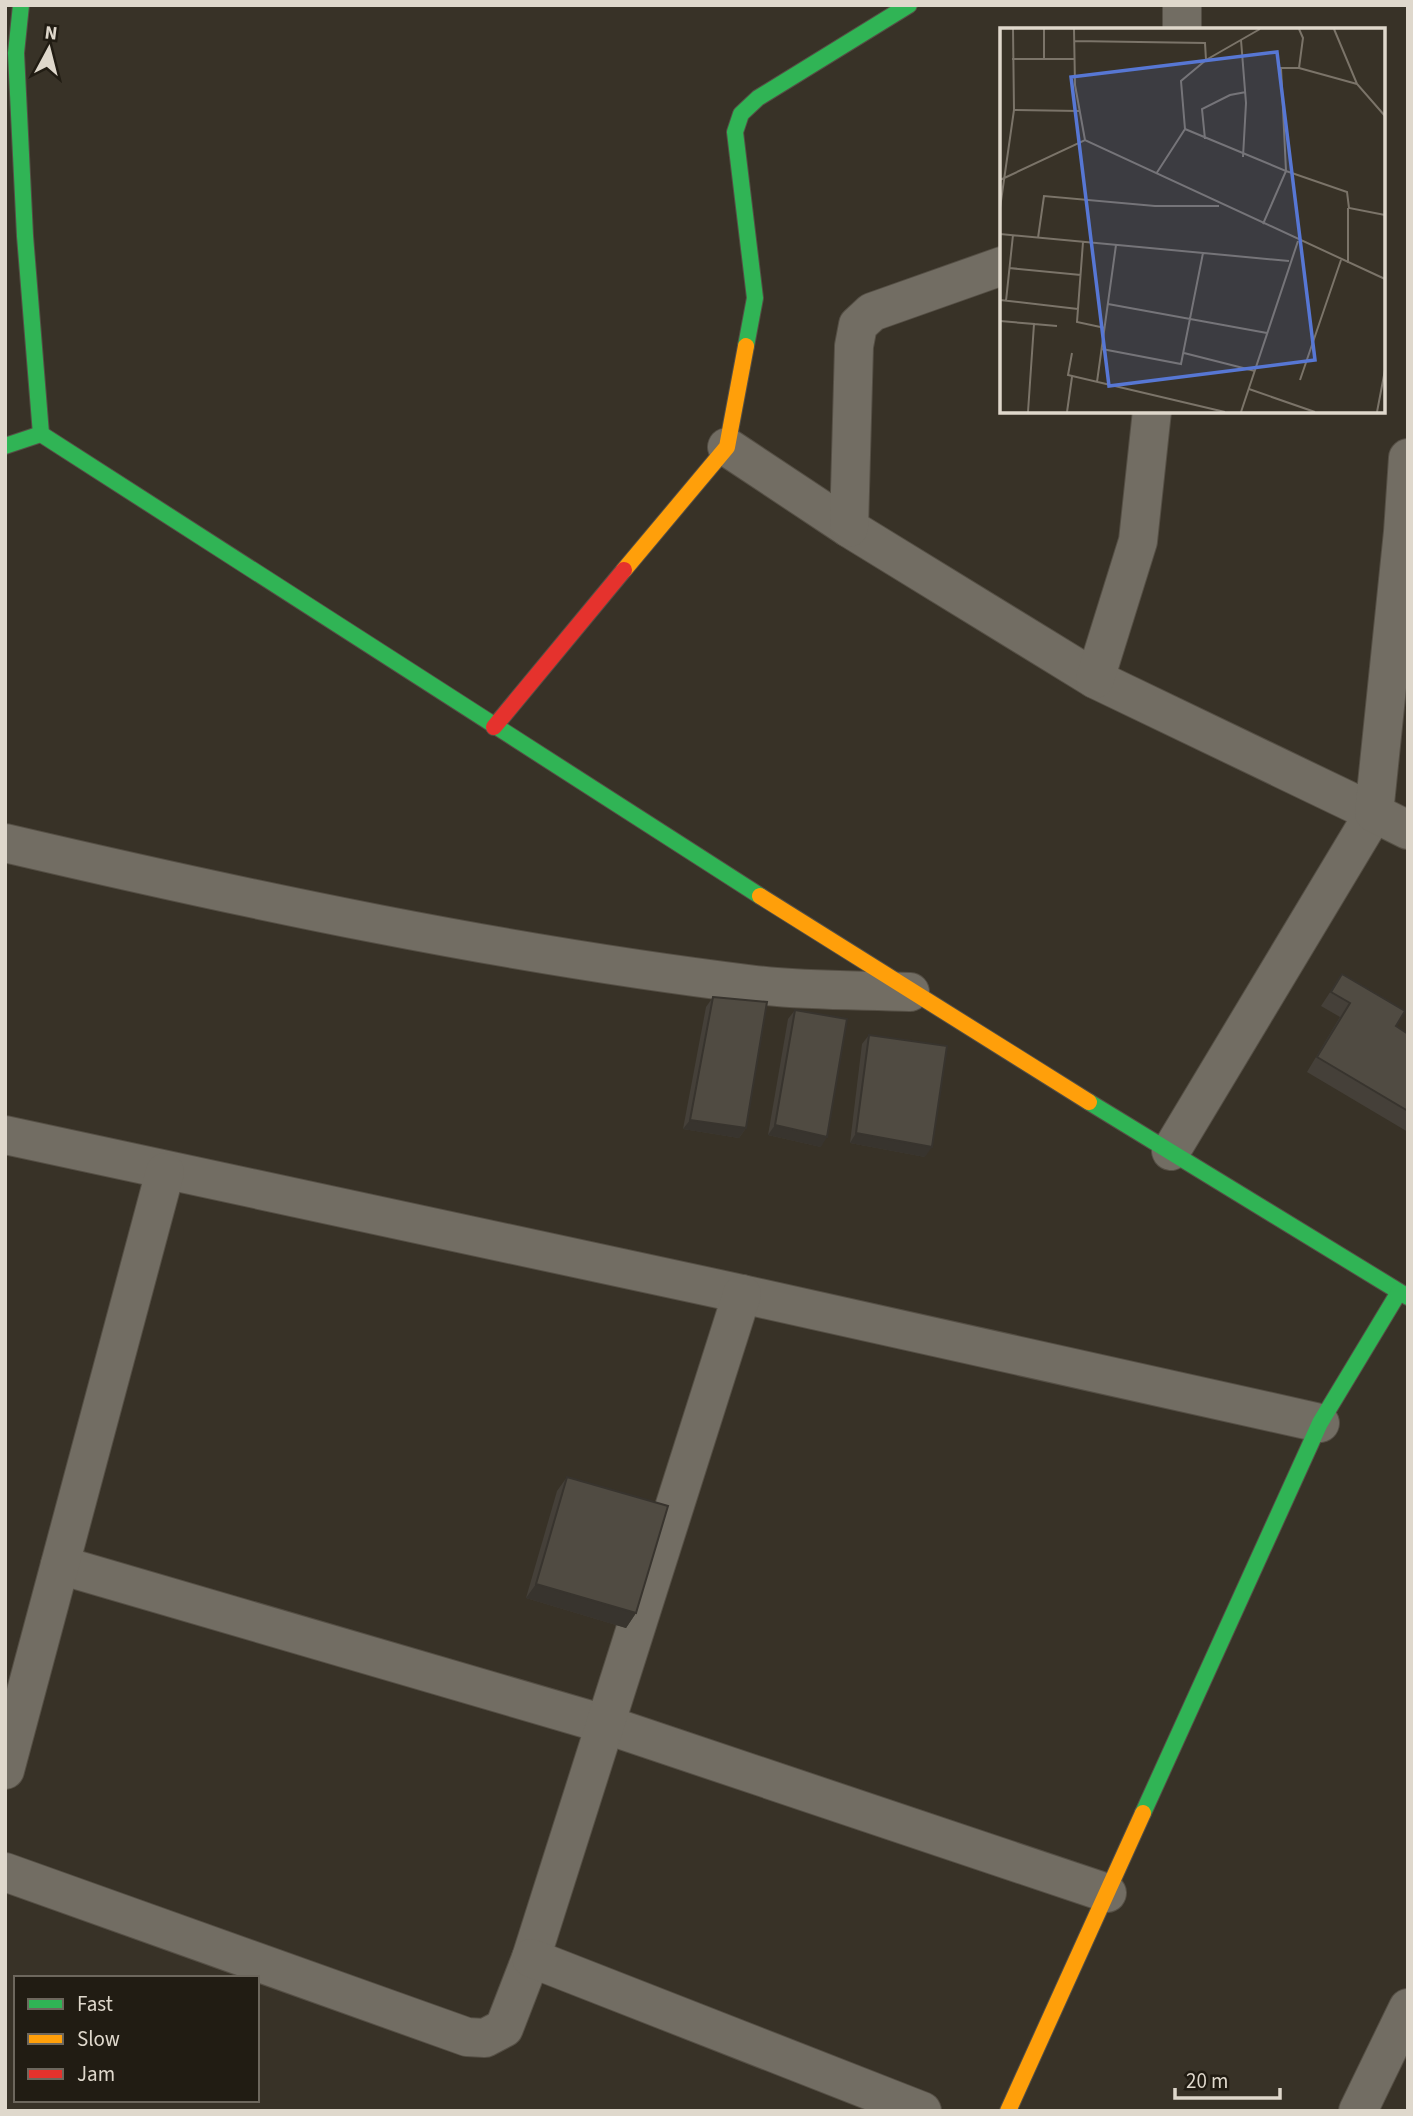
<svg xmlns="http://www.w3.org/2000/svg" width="1413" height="2116" viewBox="0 0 1413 2116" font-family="'Source Sans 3',sans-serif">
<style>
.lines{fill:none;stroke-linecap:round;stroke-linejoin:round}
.street-casing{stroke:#554f45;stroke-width:40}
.fast-casing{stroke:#554f45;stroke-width:18}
.slow-casing{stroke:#554f45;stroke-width:18}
.jam-casing{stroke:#554f45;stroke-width:18}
.street{stroke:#726d63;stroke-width:38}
.fast{stroke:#30b455;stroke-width:16}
.slow{stroke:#ff9f0a;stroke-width:16}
.jam{stroke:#e5322d;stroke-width:16}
.wall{fill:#454039}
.shaded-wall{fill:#38342e}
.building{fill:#504b42;stroke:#38342e;stroke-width:2}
.inset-road{fill:none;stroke:#7b7469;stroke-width:2}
.view{fill:#5777d4;fill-opacity:0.15;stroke:#5777d4;stroke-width:3.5}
.inset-edge{fill:none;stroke:#dfd8cc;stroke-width:3.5}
</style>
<rect width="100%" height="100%" fill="#383227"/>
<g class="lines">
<!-- street casing -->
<g class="street-casing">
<g id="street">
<polyline points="1182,5 1182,30"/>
<polyline points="727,447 849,528 1095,679 1374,813 1171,1151"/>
<polyline points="1408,458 1403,532 1374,813 1408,830"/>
<polyline points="849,528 854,346 858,325 872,312 1002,266"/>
<polyline points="1095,679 1138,541 1152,411"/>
<path d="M5 843C253 901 503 954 756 985 807 991 859 990 910 992"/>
<polyline points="5,1135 742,1294 1320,1423"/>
<polyline points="60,1565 604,1724 1107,1893"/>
<polyline points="5,1770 165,1172"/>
<polyline points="5,1872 467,2037 485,2038 504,2028 531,1958 742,1294"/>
<polyline points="531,1958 922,2111"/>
<polyline points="1358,2111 1408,2008"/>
</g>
</g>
<!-- fast casing -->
<g class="fast-casing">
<g id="fast">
<polyline points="21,5 16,53 25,236 41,434"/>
<polyline points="746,346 755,298 735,132 741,114 758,98 909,5"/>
<polyline points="5,446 41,434 760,896"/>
<polyline points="1089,1102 1408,1297"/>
<polyline points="1143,1813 1320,1423 1399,1292"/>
</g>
</g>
<!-- slow casing -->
<g class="slow-casing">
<g id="slow">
<polyline points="624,570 727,447 746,346"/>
<polyline points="760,896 1089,1102"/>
<polyline points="1008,2111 1143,1813"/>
</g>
</g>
<!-- jam casing -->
<g class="jam-casing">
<polyline id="jam" points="494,727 624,570"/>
</g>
<!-- street -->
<use href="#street" class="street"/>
<!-- fast -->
<use href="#fast" class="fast"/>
<!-- slow -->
<use href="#slow" class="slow"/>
<!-- jam -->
<use href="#jam" class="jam"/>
</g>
<!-- wall -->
<g class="wall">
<polygon points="1342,974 1396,1026 1408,1034 1408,1132 1307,1072 1340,1017 1321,1006"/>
<polygon points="713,997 746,1128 739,1138 683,1129 706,1007"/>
<polygon points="795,1010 821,1147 768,1135 788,1019"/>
<polygon points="869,1035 925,1157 850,1143 862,1044"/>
<polygon points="567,1477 636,1613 626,1628 526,1598 557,1491"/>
</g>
<!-- shaded-wall -->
<g class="shaded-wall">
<polygon points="690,1120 746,1128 739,1138 683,1129"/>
<polygon points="775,1125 827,1137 821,1147 768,1135"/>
<polygon points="856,1133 932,1147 925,1157 850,1143"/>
<polygon points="536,1584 636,1613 626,1628 526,1598"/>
</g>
<!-- building -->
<g class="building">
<polygon points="1342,974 1405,1011 1396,1026 1408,1034 1408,1111 1317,1057 1350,1003 1331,992"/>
<polygon points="713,997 767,1002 746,1128 690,1120"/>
<polygon points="795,1010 847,1019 827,1137 775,1125"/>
<polygon points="869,1035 947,1046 932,1147 856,1133"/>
<polygon points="567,1477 668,1506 636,1613 536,1584"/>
</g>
<!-- overview -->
<g transform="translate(1000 28)">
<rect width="385" height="385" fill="#383227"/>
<path class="inset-road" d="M44 1V31M74 1 75 57 85 112M299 1 303 10 299 40H281L286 143 347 164 349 180 385 187M334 1 357 56 385 88M241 12 246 75 243 129M74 13 205 15 206 32M12 31H74M299 40 357 56M14 82 79 83M185 101 286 143 263 196M205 111 202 81 230 67 246 64M156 146 185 101 181 53 206 32 260 1M0 152 85 112 385 251M0 180 14 82 13 1M0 206 289 233M38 210 44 168 155 178H219M83 214 77 294 105 300M348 235V180M9 240 81 247M0 272 78 281M6 273 13 207M108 276 267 305M0 293 34 296 28 384M34 296 57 298M102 321 181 336 203 225M72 325 68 347 225 384M184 325 255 343M300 352 341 232M97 354 116 217M249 361 315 384M67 384 72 349M241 384 298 213M377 384 385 342"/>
<path class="view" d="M277 24 315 332 109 358 71 49Z"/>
<rect width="385" height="385" class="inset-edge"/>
</g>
<!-- border -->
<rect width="1413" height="2116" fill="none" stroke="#dfd8cc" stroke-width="14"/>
<!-- legend -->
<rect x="14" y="1976" width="245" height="126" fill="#211c13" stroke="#6d675d" stroke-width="2"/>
<rect x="28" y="1999" width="35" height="10" fill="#30b455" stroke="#6d675d" stroke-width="2"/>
<text x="77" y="2011" font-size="21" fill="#dfd8cc">Fast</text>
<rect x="28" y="2034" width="35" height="10" fill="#ff9f0a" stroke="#6d675d" stroke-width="2"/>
<text x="77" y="2046" font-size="21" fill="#dfd8cc">Slow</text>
<rect x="28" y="2069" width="35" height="10" fill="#e5322d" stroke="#6d675d" stroke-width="2"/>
<text x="77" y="2081" font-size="21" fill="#dfd8cc">Jam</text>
<!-- north arrow -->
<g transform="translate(49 49) rotate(7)" stroke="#211c13" stroke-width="5" paint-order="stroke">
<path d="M0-5L12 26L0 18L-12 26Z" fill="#dfd8cc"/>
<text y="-10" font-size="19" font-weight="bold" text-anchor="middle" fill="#dfd8cc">N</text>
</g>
<!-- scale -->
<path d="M1175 2088v10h105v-10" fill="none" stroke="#dfd8cc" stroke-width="3.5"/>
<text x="1186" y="2088" font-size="21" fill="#dfd8cc" stroke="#211c13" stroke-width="5" paint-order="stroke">20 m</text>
</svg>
